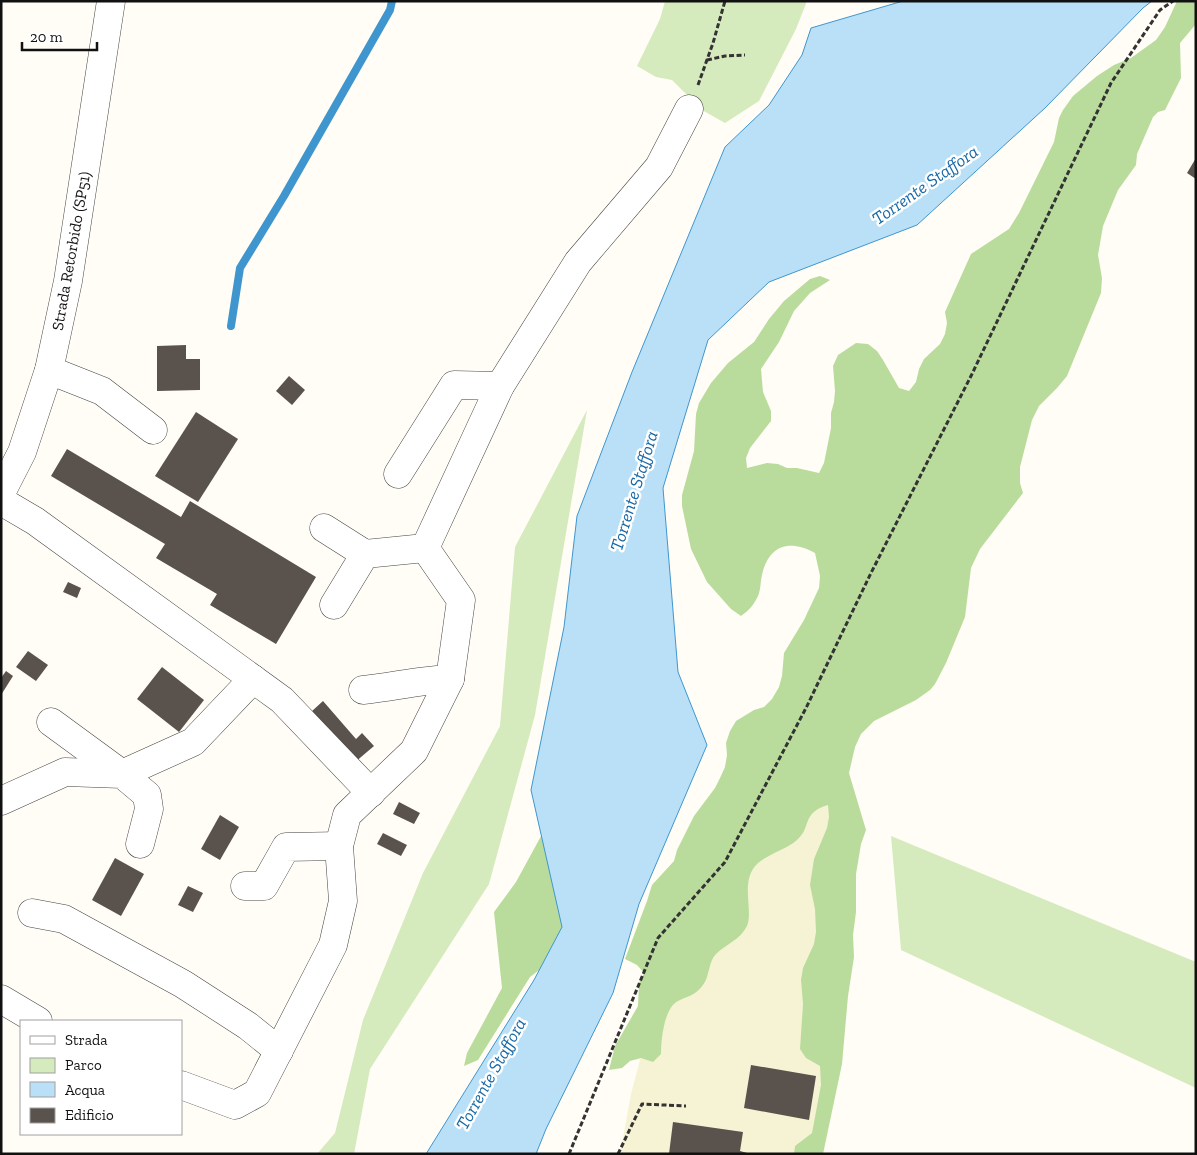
<svg xmlns="http://www.w3.org/2000/svg" width="1197" height="1155" viewBox="0 0 1197 1155" font-family="'Zilla Slab',serif">
<style>
.farmland{fill:#f6f3d4}
.green{fill:#d5ebbd}
.forest{fill:#b9dc9c}
.water{fill:#b9e0f7;stroke:#3f96cf}
.lines{fill:none;stroke-linecap:round;stroke-linejoin:round}
.stream{stroke:#3f96cf;stroke-width:8}
.building{fill:#5a524d}
.minor-casing{stroke:#444;stroke-width:29}
.path{stroke:#333;stroke-width:3;stroke-dasharray:5 2.5;stroke-linecap:butt}
.minor{stroke:#fff;stroke-width:28}
.labels{text-anchor:middle;dominant-baseline:central;stroke-width:5;stroke-linejoin:round;paint-order:stroke}
.street-label{font-size:16px;fill:#111;stroke:#fff}
.water-label{font-size:18px;font-style:italic;fill:#1768a6;stroke:#fff}
</style>
<rect width="100%" height="100%" fill="#fffdf5"/>
<!-- farmland -->
<polygon class="farmland" points="790,771 835,791 834,1064 813,1154 620,1154 631,1094 666,961"/>
<!-- green -->
<g class="green">
<polygon points="665,1 807,1 796,29 759,101 725,123 702,110 672,80 656,77 637,66 660,19"/>
<polygon points="587,410 535,715 489,884 370,1069 354,1154 317,1154 335,1133 363,1020 423,873 500,726 515,547"/>
<polygon points="891,836 1196,962 1196,1088 901,950"/>
</g>
<!-- forest -->
<g class="forest">
<path d="M1177 1H1196V24L1180 43 1181 78 1165 110 1158 112 1153 117 1137 154 1136 165 1118 190 1103 226 1098 255 1102 278 1101 293 1067 376 1057 388 1039 406 1032 420 1020 467V483L1023 493 980 549 971 568 965 617 946 663 935 684 930 690 916 700 874 721 861 734 855 747 849 773 866 830 861 844 856 874V912L853 935 854 957 848 996 842 1064 823 1154H794L795 1146 812 1133 821 1085 820 1066 806 1058 800 1049 803 1004 801 980 803 968 814 944 816 932 815 909 810 885 814 859 827 828 829 817 828 805C801 813 812 827 797 840 785 851 762 855 753 869 742 886 753 911 747 926 740 940 726 944 716 954 708 962 710 976 703 985 696 995 688 996 678 1001 664 1008 661 1040 661 1054L653 1062 641 1058 630 1061 622 1068 609 1070 615 1046 638 1006 639 983 644 973 637 965 625 959 647 901 652 885 674 861 677 850 694 816 715 788 720 778 725 767 727 755 726 743 730 731 736 721 754 710 764 707 772 699 779 687 782 676 784 653 804 620 819 588 820 576 815 553C789 539 769 545 762 575 760 583 761 591 757 598 753 606 748 611 741 616L731 609 707 582 691 549 682 506V495L694 451 696 414 699 403 711 383 728 363 754 342 769 319 784 301 810 279 820 276 830 280 810 293 794 311 779 342 761 369 763 392 771 411V421L750 448 746 458 747 468 767 463 778 464 787 468H797L819 473 824 463 831 428V413L834 402 835 391 833 366 838 355 856 343 868 344 877 351 883 360 899 388 909 391 916 382 919 369 924 359 940 344 945 334 947 323 945 312 971 254 1009 229 1019 213 1054 142 1059 118 1063 110 1073 96 1097 76 1114 65 1131 58 1156 40 1165 27Z"/>
<polygon points="546,827 598,855 551,961 530,977 478,1060 464,1066 467,1053 502,988 494,912 516,882"/>
</g>
<!-- water -->
<polygon class="water" points="903,1 1152,1 1143,8 1045,108 917,225 769,282 708,340 663,488 678,672 707,745 639,904 613,993 546,1129 536,1154 426,1154 534,980 562,927 531,790 564,627 577,516 632,372 725,147 769,105 802,55 811,28"/>
<g class="lines">
<!-- stream -->
<polyline class="stream" points="231,326 240,268 284,196 390,10 392,1"/>
</g>
<!-- building -->
<g class="building">
<polygon points="1196,158 1196,179 1187,173"/>
<polygon points="186,345 186,359 200,359 200,390 157,391 157,346"/>
<polygon points="289,376 305,390 292,405 276,391"/>
<polygon points="196,412 238,439 198,502 155,476"/>
<polygon points="67,449 181,517 190,501 316,577 276,644 210,605 217,594 156,558 165,544 51,476"/>
<polygon points="68,582 81,588 77,598 63,592"/>
<polygon points="28,651 48,665 36,681 16,667"/>
<polygon points="162,667 204,700 179,732 137,699"/>
<polygon points="6,671 13,676 1,695 1,678"/>
<polygon points="323,701 356,739 362,733 374,746 354,763 311,712"/>
<polygon points="399,802 420,813 414,824 393,814"/>
<polygon points="220,815 239,827 220,860 201,849"/>
<polygon points="383,833 407,845 401,856 377,844"/>
<polygon points="115,858 144,874 121,916 92,900"/>
<polygon points="188,886 203,893 193,912 178,905"/>
<polygon points="751,1065 816,1076 809,1120 744,1108"/>
<polygon points="673,1122 743,1132 740,1151 751,1154 669,1154"/>
</g>
<g class="lines">
<!-- minor casing -->
<g class="minor-casing">
<g id="minor">
<polyline points="49,370 102,391 153,430"/>
<polyline points="398,474 454,385 500,386"/>
<polyline points="1,493 22,452 49,370 68,281 111,1"/>
<polyline points="1,501 35,521 282,700 371,793"/>
<polyline points="324,528 365,554"/>
<polyline points="334,605 365,554 425,548"/>
<path d="M363 690C392 687 421 680 450 679"/>
<polyline points="51,722 122,774 193,742 253,679"/>
<polyline points="1,801 65,772 122,774 147,795 149,809 140,844"/>
<polyline points="245,886 264,886 286,847 339,846"/>
<polyline points="32,913 64,919 183,984 248,1026 279,1051"/>
<polyline points="1,999 38,1021"/>
<polyline points="181,1085 235,1105 257,1093 333,945 343,901 339,846 347,815 414,751 450,679 461,600 425,548 500,386 578,262 659,167 689,109"/>
</g>
</g>
<!-- path -->
<g class="path">
<polyline points="707,60 725,56 745,55"/>
<polyline points="698,85 713,43 725,1"/>
<polyline points="569,1154 658,938 725,862 806,708 871,573 972,374 1111,83 1160,10 1173,1"/>
<polyline points="618,1154 642,1104 686,1106"/>
</g>
<!-- minor -->
<use href="#minor" class="minor"/>
</g>
<g class="labels">
<!-- street labels -->
<g class="street-label">
<text transform="translate(71 251) rotate(-80)">Strada Retorbido (SP51)</text>
</g>
<!-- water labels -->
<g class="water-label">
<text transform="translate(925 185) rotate(-35)">Torrente Staffora</text>
<text transform="translate(634 491) rotate(-73)">Torrente Staffora</text>
<text transform="translate(491 1074) rotate(-61)">Torrente Staffora</text>
</g>
</g>
<!-- border -->
<rect width="1197" height="1155" fill="none" stroke="#111111" stroke-width="5"/>
<!-- legend -->
<rect x="20" y="1020" width="162" height="115" fill="#ffffff" stroke="#a0a0a0"/>
<rect x="30" y="1036" width="25" height="8" fill="#ffffff" stroke="#a0a0a0"/>
<text x="65" y="1045" font-size="15" fill="#111111">Strada</text>
<rect x="30" y="1058" width="25" height="15" fill="#d5ebbd" stroke="#a0a0a0"/>
<text x="65" y="1070" font-size="15" fill="#111111">Parco</text>
<rect x="30" y="1082" width="25" height="15" fill="#b9e0f7" stroke="#a0a0a0"/>
<text x="65" y="1095" font-size="15" fill="#111111">Acqua</text>
<rect x="30" y="1108" width="25" height="15" fill="#5a524d" stroke="#a0a0a0"/>
<text x="65" y="1120" font-size="15" fill="#111111">Edificio</text>
<!-- scale -->
<path d="M22 42v8h75v-8" fill="none" stroke="#111111" stroke-width="2.5"/>
<text x="30" y="42" font-size="15" fill="#111111" stroke="#ffffff" stroke-width="4" paint-order="stroke">20 m</text>
</svg>
